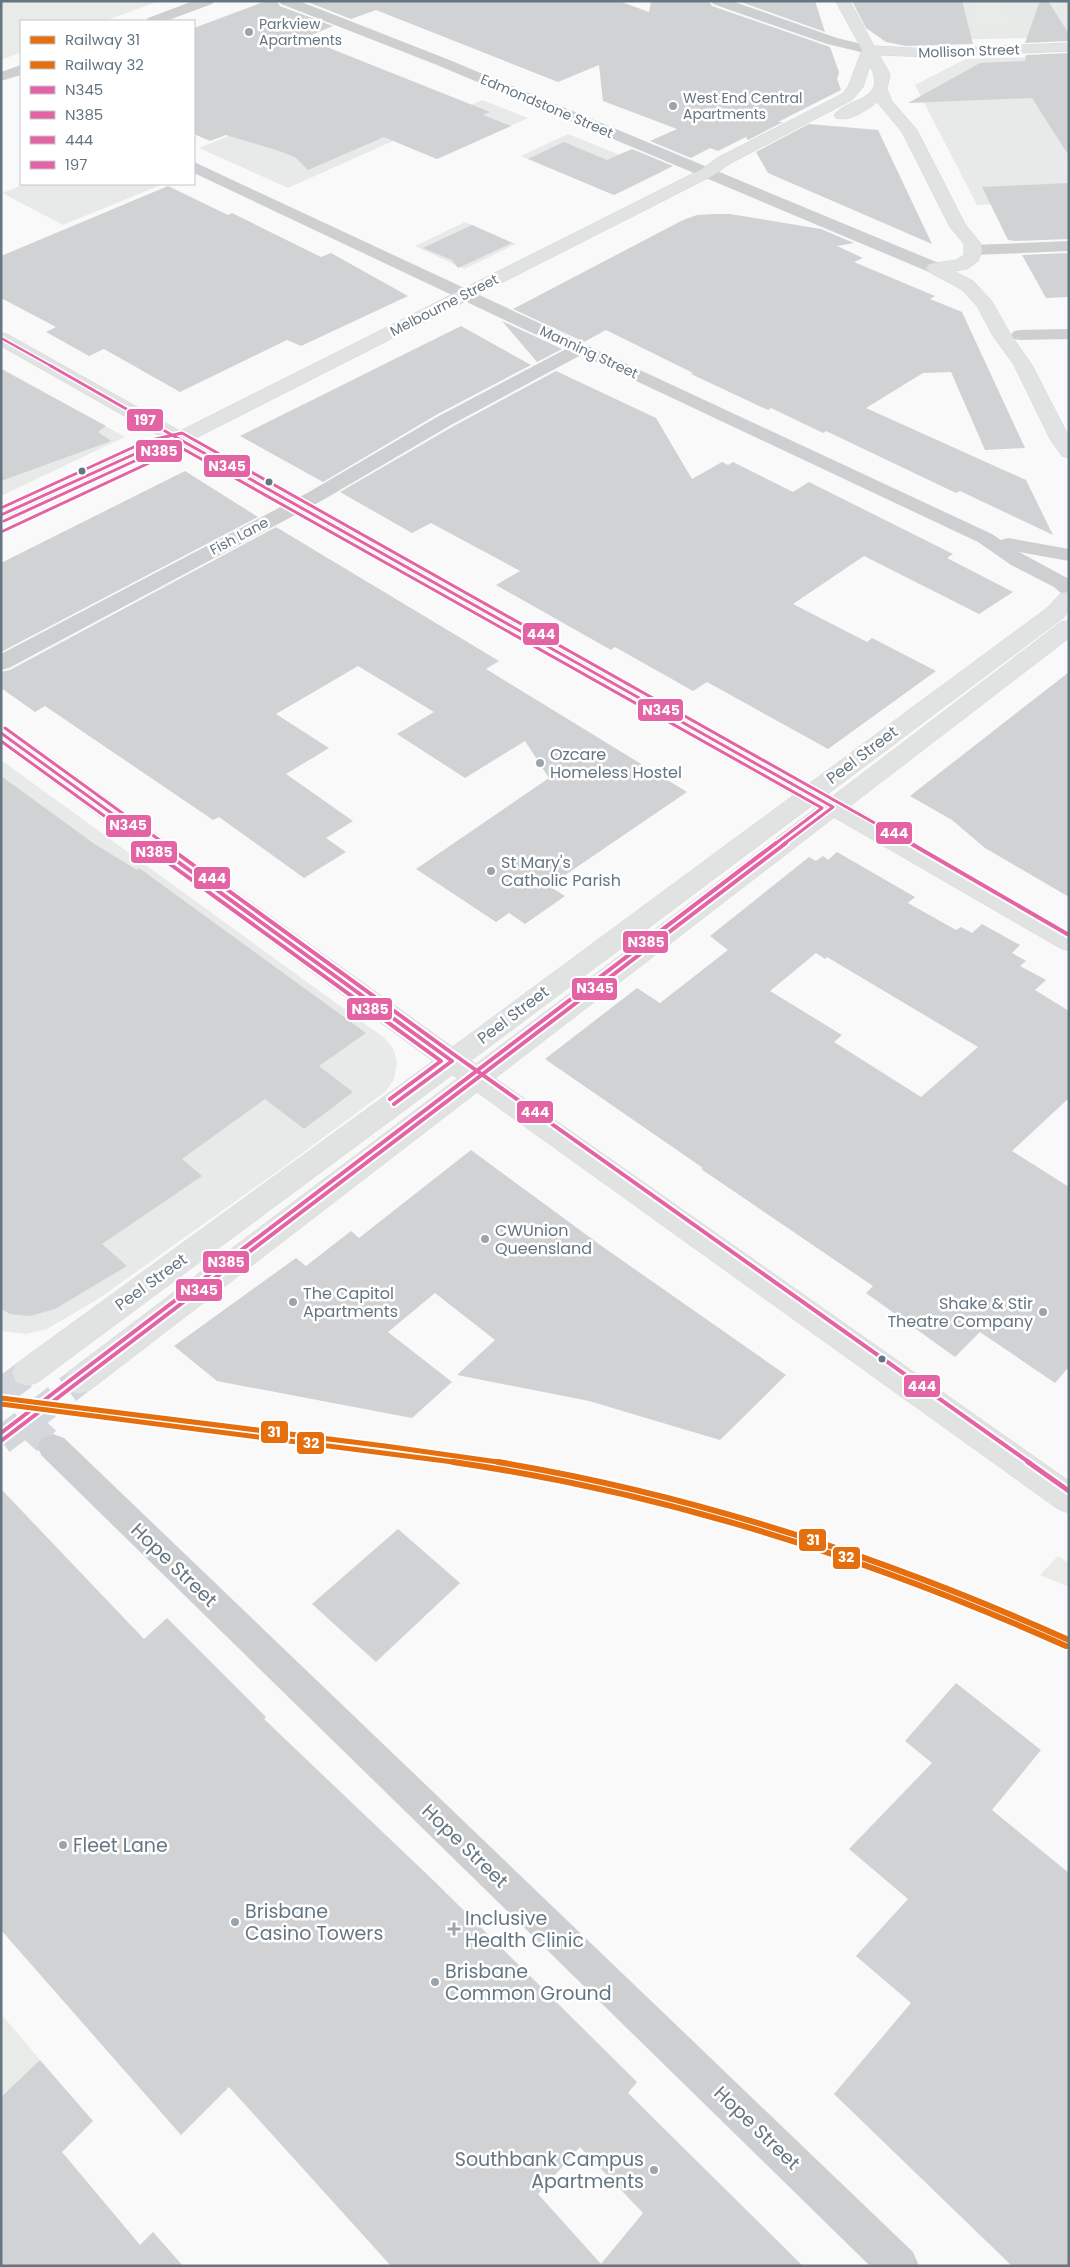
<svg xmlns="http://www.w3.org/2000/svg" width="1070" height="2267" viewBox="0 0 1070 2267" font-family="Poppins,sans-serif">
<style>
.built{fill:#e8e9e9}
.green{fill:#e8ebe6}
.building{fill:#d0d2d3;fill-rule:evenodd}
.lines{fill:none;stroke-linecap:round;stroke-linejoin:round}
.street-tunnel{stroke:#d4d8dc;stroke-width:28;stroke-dasharray:28 14;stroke-linecap:butt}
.primary-tunnel{stroke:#d4d8dc;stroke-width:28;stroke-dasharray:28 14;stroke-linecap:butt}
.secondary-casing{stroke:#d5d6d7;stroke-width:1}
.primary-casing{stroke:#d5d6d7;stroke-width:1}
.street{fill:#cecfd0;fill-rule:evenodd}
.secondary{fill:#e1e2e2;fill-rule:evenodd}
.primary{fill:#e1e2e2;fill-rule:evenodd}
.bus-1-far1-casing{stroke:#fff;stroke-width:6}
.bus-1-casing{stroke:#fff;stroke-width:8}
.bus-2-far1-casing{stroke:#fff;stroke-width:6}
.bus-2-casing{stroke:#fff;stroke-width:8}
.bus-3-far2-casing{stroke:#fff;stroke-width:6}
.bus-3-far1-casing{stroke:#fff;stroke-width:8}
.bus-3-casing{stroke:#fff;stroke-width:9}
.bus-4-far1-casing{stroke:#fff;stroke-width:5}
.bus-4-casing{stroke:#fff;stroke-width:6}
.bus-1-far1{stroke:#e463a4;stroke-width:3}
.bus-1{stroke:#e463a4;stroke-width:4}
.bus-2-far1{stroke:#e463a4;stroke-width:3}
.bus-2{stroke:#e463a4;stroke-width:4}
.bus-3-far2{stroke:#e463a4;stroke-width:3}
.bus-3-far1{stroke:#e463a4;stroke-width:4}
.bus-3{stroke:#e463a4;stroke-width:5}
.bus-4-far1{stroke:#e463a4;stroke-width:2.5}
.bus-4{stroke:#e463a4;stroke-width:3}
.rail-1-far1-casing{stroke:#fff;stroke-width:9}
.rail-1-casing{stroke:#fff;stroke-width:10}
.rail-2-far1-casing{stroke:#fff;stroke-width:9}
.rail-2-casing{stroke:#fff;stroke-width:10}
.rail-1-far1{stroke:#e56e0f;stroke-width:5}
.rail-1{stroke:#e56e0f;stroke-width:6}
.rail-2-far1{stroke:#e56e0f;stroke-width:5}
.rail-2{stroke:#e56e0f;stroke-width:6}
.poi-dot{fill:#99a4ac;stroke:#fff;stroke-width:2}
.bus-dot{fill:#657683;stroke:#fff;stroke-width:2}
.labels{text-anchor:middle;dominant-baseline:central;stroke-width:5;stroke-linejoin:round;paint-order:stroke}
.far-poi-label{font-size:14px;fill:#657683;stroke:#fff;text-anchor:start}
.far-street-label{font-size:14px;fill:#657683;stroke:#fff}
.poi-label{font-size:16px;fill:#657683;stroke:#fff;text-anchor:start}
.street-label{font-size:16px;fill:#657683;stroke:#fff}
.near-street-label{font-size:19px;fill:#657683;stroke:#fff}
.near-poi-label{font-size:19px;fill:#657683;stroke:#fff;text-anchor:start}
.line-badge{stroke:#fff;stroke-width:2}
.badge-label{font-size:14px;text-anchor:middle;font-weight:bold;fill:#fff}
</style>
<rect width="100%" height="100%" fill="#f9f9f9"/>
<!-- built -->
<g class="built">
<polygon points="869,1 1069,1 1069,37 945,40"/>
<polygon points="1069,56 1069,201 977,205 915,85 966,59"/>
<polygon points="331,94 414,129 482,100 528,118 437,159 393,141 288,188 199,148"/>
<polygon points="568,134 662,172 614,195 521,156"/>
<polygon points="25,184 163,184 63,225 2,193"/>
<polygon points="465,222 516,244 464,269 415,246"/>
<polygon points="1,368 10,373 125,437 1,496"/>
<polygon points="1,760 383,1037 393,1048 397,1061 394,1079 386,1091 281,1169 98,1299 47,1329 26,1334 1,1331"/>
</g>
<!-- green -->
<g class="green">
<polygon points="1,1 159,1 105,21 21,21 21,52 1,60"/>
<polygon points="970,1 1003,1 1008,9 1002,13 1003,15 1015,20 1021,30 981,31"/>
<polygon points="1058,1556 1069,1563 1069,1587 1040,1575"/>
<polygon points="1,2014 40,2060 1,2097"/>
</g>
<!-- building -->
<g class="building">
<polygon points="266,1 277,1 280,6 333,26 304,38 490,112 483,115 511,126 437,159 384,137 308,170 295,157 273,149 226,135 210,141 194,134 194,28"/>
<polygon points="305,1 619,1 649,12 651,1 709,1 712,6 830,47 839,72 837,79 841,90 778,122 783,122 748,140 746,137 718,151 710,148 691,158 650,141 677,129 603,101 599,65 558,82 376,10 351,19"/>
<polygon points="738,1 815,1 825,32"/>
<polygon points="852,1 962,1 973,44 906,46 886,42 866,28"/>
<polygon points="1040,1 1048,1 1069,34 1069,41 1025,43"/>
<polygon points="1069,53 1069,156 1032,98 908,103 980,63 1025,61 1026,55"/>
<polygon points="809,124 878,130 932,244 768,173 756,152"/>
<polygon points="564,142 607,160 632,149 673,166 614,195 528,159"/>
<polygon points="1069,183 1069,239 1015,241 1008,240 982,187"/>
<polygon points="168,186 228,215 232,213 321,257 331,253 408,296 301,346 287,340 180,392 104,349 89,356 46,332 56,327 1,298 1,256"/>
<polygon points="715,214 730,214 821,229 854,243 837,246 863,258 854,262 935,296 930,299 962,312 1025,448 985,450 951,372 923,373 866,408 1026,480 1053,535 960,491 956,493 826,431 823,433 771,408 768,410 691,374 693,373 606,330 584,342 513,309 683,220 697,215"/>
<polygon points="472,225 512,243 458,268 452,260 423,248"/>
<polygon points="1069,253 1069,297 1046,298 1022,255"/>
<polygon points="502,321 562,349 537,362"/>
<polygon points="461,326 531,365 436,415 323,482 240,436"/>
<polygon points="1,369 106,426 98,432 111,441 1,481"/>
<polygon points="556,371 656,418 692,479 722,462 728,465 733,462 793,492 809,482 953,554 947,558 1013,592 979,614 864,556 793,604 867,642 872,638 936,671 828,749 707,682 693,691 615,647 611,650 496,585 520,571 431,523 412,533 340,492 452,427"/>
<polygon points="185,471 258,517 1,652 1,563"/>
<polygon points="276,527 499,661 486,669 687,792 549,886 565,896 525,924 509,913 496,922 416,869 549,778 525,741 465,778 397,734 434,712 358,666 276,714 329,748 286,774 353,821 326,838 346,852 304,878 219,817 213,820 45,706 35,712 1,688 1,672 10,670"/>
<polygon points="1069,672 1069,897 985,848 952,820 910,796"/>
<polygon points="1,776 96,845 137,870 139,868 366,1033 319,1066 353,1092 304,1129 265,1099 182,1159 202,1176 102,1244 127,1266 55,1309 30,1316 10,1314 1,1309"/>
<path d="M837 852 915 897 908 903 956 930 961 927 972 933 982 924 1020 945 1012 953 1026 961 1020 966 1046 980 1035 990 1069 1011V1098L1012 1151 1069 1187V1367L1055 1383 980 1332 955 1357 866 1293 873 1286 701 1169 703 1168 545 1059 637 988 660 1003 728 950 710 936 809 857 816 861 823 856 828 860ZM816 953 825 959 827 957 978 1047 921 1097 834 1042 842 1035 770 991Z"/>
<polygon points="471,1150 603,1247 786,1375 720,1440 589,1401 457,1375 495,1340 435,1293 388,1332 452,1382 412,1418 217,1381 174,1346 296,1258 306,1266 351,1231 359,1238"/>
<path d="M1 1489 144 1639 167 1618 266 1717 264 1719 434 1881 637 2082 628 2093 803 2266H391L229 2087 181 2135 1 1930ZM580 2147 643 2213 601 2264 538 2194Z"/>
<polygon points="398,1529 460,1583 376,1662 312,1604"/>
<polygon points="956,1683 1041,1750 992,1810 1069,1873 1069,2266 1012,2266 834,2094 911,2003 856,1956 908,1899 849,1849 932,1763 905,1741"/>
<polygon points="40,2060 93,2121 62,2152 140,2245 153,2232 183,2266 1,2266 1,2097"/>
</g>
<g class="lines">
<!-- street-tunnel -->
<polyline class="street-tunnel" points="26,1422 53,1447"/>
<!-- primary-tunnel -->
<g class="primary-tunnel">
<polyline points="1,1392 27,1373"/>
<polyline points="1,1441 79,1381"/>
</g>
<!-- secondary casing -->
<g class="secondary-casing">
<g id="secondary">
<path d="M836 1H850L874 46 932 49 1069 43V51L932 57 879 55 890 74 887 89 892 101 917 130 965 224 981 244 982 252 978 261 967 269 954 271 973 281 991 300 1011 335 1032 365 1069 437V458L1062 456 1050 439 1014 365 993 336 977 306 961 289 929 272 926 268 929 264 956 260 964 255V244L950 227 902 132 877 102C867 110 850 122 836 118L834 115C846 98 889 101 870 66L863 87 852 100 729 164 714 175 186 443 157 451 1 521V507L143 443 172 435 702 169 717 158 842 94 848 87 862 50Z"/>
<polygon points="1069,592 1069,611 1063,618 461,1068 452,1071 443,1068 439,1061 443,1054 1047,608 1061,593"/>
<polygon points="1069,621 1069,638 850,806 1069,931 1069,951 1060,948 825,812 821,807 825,802 1061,622"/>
<polygon points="476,1068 485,1071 1069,1481 1069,1513 1058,1509 467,1085 463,1078 467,1071"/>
</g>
</g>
<!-- primary casing -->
<g class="primary-casing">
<polygon id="primary" points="1,333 7,334 841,802 845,807 841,812 90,1390 79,1394 68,1390 64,1381 68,1372 458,1078 452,1075 38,1382 27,1386 16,1382 12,1373 16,1364 433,1061 1,744 1,726 9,728 476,1064 816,808 1,346"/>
</g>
<!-- street -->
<g class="street">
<polygon points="193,1 214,1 212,4 166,21 146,21 148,18"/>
<polygon points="279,1 299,1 447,59 941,264 944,268 941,272 929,272 437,65 281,4"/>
<polygon points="711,1 732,1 837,38 874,47 876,50 869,54 827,44 713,4"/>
<polygon points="21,65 21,75 1,81 1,72"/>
<polygon points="194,162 992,534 1001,540 1008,538 1069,549 1069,561 1019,552 1069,579 1069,596 1062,594 1054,587 1011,565 978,542 581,355 451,425 323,500 9,668 1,670 1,654 309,492 437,417 566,349 194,173"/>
<polygon points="1069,241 1069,251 974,255 968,254 965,250 968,246 974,245"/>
<polygon points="1069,329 1069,339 1020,340 1014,339 1011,335 1014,331 1020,330"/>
<polygon points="53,1434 64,1438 913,2252 919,2266 870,2266 42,1456 37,1447 42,1438"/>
</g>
<!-- secondary -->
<use href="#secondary" class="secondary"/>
<!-- primary -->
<use href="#primary" class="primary"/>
<!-- bus-1-far1 casing -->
<g class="bus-1-far1-casing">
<g id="bus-1-far1">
<polyline points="1,515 150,447 179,439 833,807 784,844"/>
<polyline points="1,733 154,844"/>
</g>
</g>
<!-- bus-1 casing -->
<g class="bus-1-casing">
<g id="bus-1">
<polyline points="152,843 452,1061 394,1104"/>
<polyline points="1,1441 786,843"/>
</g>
</g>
<!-- bus-2-far1 casing -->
<g class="bus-2-far1-casing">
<g id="bus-2-far1">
<polyline points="4,521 152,453 178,446 822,808 775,844"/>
<polyline points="1,741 143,844"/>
</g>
</g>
<!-- bus-2 casing -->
<g class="bus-2-casing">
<g id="bus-2">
<polyline points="141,843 441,1061 390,1099"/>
<polyline points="1,1433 776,843"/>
</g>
</g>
<!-- bus-3-far2 casing -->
<g class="bus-3-far2-casing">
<g id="bus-3-far2">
<polyline points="1,508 147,441 182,433 912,844"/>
<polyline points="5,728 165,844"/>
</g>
</g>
<!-- bus-3-far1 casing -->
<g class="bus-3-far1-casing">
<g id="bus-3-far1">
<polyline points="163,843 456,1056 1030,1463"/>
<polyline points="910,843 1069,935"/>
</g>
</g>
<!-- bus-3 casing -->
<g class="bus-3-casing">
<polyline id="bus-3" points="1028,1462 1069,1491"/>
</g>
<!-- bus-4-far1 casing -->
<g class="bus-4-far1-casing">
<polyline id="bus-4-far1" points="1,338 53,367"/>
</g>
<!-- bus-4 casing -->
<g class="bus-4-casing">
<polyline id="bus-4" points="1,532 164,456 179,439 51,366"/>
</g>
<!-- bus-1-far1 -->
<use href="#bus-1-far1" class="bus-1-far1"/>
<!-- bus-1 -->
<use href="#bus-1" class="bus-1"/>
<!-- bus-2-far1 -->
<use href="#bus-2-far1" class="bus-2-far1"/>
<!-- bus-2 -->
<use href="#bus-2" class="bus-2"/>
<!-- bus-3-far2 -->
<use href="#bus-3-far2" class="bus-3-far2"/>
<!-- bus-3-far1 -->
<use href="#bus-3-far1" class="bus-3-far1"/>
<!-- bus-3 -->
<use href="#bus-3" class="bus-3"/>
<!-- bus-4-far1 -->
<use href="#bus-4-far1" class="bus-4-far1"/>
<!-- bus-4 -->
<use href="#bus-4" class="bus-4"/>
<!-- rail-1-far1 casing -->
<g class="rail-1-far1-casing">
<polyline id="rail-1-far1" points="1,1398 385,1446 505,1463"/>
</g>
<!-- rail-1 casing -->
<g class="rail-1-casing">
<path id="rail-1" d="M498 1462C696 1495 886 1558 1069 1640"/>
</g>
<!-- rail-2-far1 casing -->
<g class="rail-2-far1-casing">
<polyline id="rail-2-far1" points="1,1404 461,1463"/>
</g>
<!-- rail-2 casing -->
<g class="rail-2-casing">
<path id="rail-2" d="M453 1462C666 1493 870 1558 1066 1646"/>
</g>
<!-- rail-1-far1 -->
<use href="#rail-1-far1" class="rail-1-far1"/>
<!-- rail-1 -->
<use href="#rail-1" class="rail-1"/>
<!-- rail-2-far1 -->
<use href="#rail-2-far1" class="rail-2-far1"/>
<!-- rail-2 -->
<use href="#rail-2" class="rail-2"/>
</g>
<!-- markers -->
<g class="poi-dot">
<circle cx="249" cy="32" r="5"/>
<circle cx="673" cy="106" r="5"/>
<circle cx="540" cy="763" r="5"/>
<circle cx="491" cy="871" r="5"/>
<circle cx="485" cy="1239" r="5"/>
<circle cx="293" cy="1302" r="5"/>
<circle cx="1043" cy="1312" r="5"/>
<circle cx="63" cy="1845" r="5"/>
<circle cx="235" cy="1922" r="5"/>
<path d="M451.5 1921.5h5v5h5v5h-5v5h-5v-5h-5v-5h5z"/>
<circle cx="435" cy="1982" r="5"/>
<circle cx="654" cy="2170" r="5"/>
</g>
<g class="bus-dot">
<circle cx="82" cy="471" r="4.5"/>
<circle cx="269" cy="482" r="4.5"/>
<circle cx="882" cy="1359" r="4.5"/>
</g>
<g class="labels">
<!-- far-poi labels -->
<g class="far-poi-label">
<text x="259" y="24">Parkview<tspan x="259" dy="16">Apartments</tspan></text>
<text x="683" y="98">West End Central<tspan x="683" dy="16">Apartments</tspan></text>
</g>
<!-- far-street labels -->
<g class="far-street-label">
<text transform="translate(969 51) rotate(-2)">Mollison Street</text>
<text transform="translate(547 106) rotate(23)">Edmondstone Street</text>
<text transform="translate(444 305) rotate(-27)">Melbourne Street</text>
<text transform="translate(589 352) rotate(25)">Manning Street</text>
<text transform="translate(239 536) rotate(-28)">Fish Lane</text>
</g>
<!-- poi labels -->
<g class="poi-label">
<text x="550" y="754">Ozcare<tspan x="550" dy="18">Homeless Hostel</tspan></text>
<text x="501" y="862">St Mary's<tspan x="501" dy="18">Catholic Parish</tspan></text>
<text x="495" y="1230">CWUnion<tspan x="495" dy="18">Queensland</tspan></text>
<text x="303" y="1293">The Capitol<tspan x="303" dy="18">Apartments</tspan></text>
<text x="1033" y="1303" text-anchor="end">Shake &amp; Stir<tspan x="1033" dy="18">Theatre Company</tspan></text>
</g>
<!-- street labels -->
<g class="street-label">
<text transform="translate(862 755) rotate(-37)">Peel Street</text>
<text transform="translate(513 1015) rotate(-37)">Peel Street</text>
<text transform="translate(151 1282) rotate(-36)">Peel Street</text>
</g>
<!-- near-street labels -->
<g class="near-street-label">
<text transform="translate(174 1565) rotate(44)">Hope Street</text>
<text transform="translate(465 1846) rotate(44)">Hope Street</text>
<text transform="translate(757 2128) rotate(44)">Hope Street</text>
</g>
<!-- near-poi labels -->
<g class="near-poi-label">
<text x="73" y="1845">Fleet Lane</text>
<text x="245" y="1911">Brisbane<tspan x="245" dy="22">Casino Towers</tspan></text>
<text x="465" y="1918">Inclusive<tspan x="465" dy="22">Health Clinic</tspan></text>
<text x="445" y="1971">Brisbane<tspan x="445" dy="22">Common Ground</tspan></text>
<text x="644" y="2159" text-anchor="end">Southbank Campus<tspan x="644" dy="22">Apartments</tspan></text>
</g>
</g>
<g class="line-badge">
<rect x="126" y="408" width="38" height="24" rx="5" fill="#e463a4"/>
<rect x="135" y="439" width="48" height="24" rx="5" fill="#e463a4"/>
<rect x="203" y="454" width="48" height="24" rx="5" fill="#e463a4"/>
<rect x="522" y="622" width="38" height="24" rx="5" fill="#e463a4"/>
<rect x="637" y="698" width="47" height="24" rx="5" fill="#e463a4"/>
<rect x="105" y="814" width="47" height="24" rx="5" fill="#e463a4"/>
<rect x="875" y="821" width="38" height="24" rx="5" fill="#e463a4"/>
<rect x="130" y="840" width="48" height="24" rx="5" fill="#e463a4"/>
<rect x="193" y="866" width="38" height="24" rx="5" fill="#e463a4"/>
<rect x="622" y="930" width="47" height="24" rx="5" fill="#e463a4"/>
<rect x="571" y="977" width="47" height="24" rx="5" fill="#e463a4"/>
<rect x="346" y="997" width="47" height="24" rx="5" fill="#e463a4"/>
<rect x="516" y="1100" width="38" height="24" rx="5" fill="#e463a4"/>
<rect x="202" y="1250" width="48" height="24" rx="5" fill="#e463a4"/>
<rect x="175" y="1278" width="48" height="24" rx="5" fill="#e463a4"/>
<rect x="903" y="1374" width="38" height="24" rx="5" fill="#e463a4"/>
<rect x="260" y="1420" width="29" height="24" rx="5" fill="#e56e0f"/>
<rect x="296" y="1431" width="29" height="24" rx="5" fill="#e56e0f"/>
<rect x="798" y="1528" width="29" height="24" rx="5" fill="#e56e0f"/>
<rect x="832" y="1546" width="29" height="24" rx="5" fill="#e56e0f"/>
</g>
<g class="badge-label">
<text x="145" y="425">197</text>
<text x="159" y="456">N385</text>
<text x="227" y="471">N345</text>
<text x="541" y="639">444</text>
<text x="661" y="715">N345</text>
<text x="128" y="830">N345</text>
<text x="894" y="838">444</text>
<text x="154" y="857">N385</text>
<text x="212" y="883">444</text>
<text x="646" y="947">N385</text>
<text x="595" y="993">N345</text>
<text x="370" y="1014">N385</text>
<text x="535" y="1117">444</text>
<text x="226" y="1267">N385</text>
<text x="199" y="1295">N345</text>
<text x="922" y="1391">444</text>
<text x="274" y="1437">31</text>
<text x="311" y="1448">32</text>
<text x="813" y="1545">31</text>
<text x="846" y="1562">32</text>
</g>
<!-- border -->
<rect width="1070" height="2267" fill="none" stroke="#657683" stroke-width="5"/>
<!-- legend -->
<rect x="20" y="20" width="175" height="165" fill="#ffffff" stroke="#c1c8cd"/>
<rect x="30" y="36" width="25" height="8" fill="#e56e0f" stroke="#c1c8cd"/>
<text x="65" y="45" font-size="15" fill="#657683">Railway 31</text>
<rect x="30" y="61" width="25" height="8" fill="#e56e0f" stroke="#c1c8cd"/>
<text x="65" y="70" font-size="15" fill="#657683">Railway 32</text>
<rect x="30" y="86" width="25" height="8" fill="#e463a4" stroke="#c1c8cd"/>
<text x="65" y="95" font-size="15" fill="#657683">N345</text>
<rect x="30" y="111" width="25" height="8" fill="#e463a4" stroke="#c1c8cd"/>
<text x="65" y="120" font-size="15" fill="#657683">N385</text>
<rect x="30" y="136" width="25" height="8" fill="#e463a4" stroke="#c1c8cd"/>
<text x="65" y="145" font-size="15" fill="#657683">444</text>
<rect x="30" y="161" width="25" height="8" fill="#e463a4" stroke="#c1c8cd"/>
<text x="65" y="170" font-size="15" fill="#657683">197</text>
</svg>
